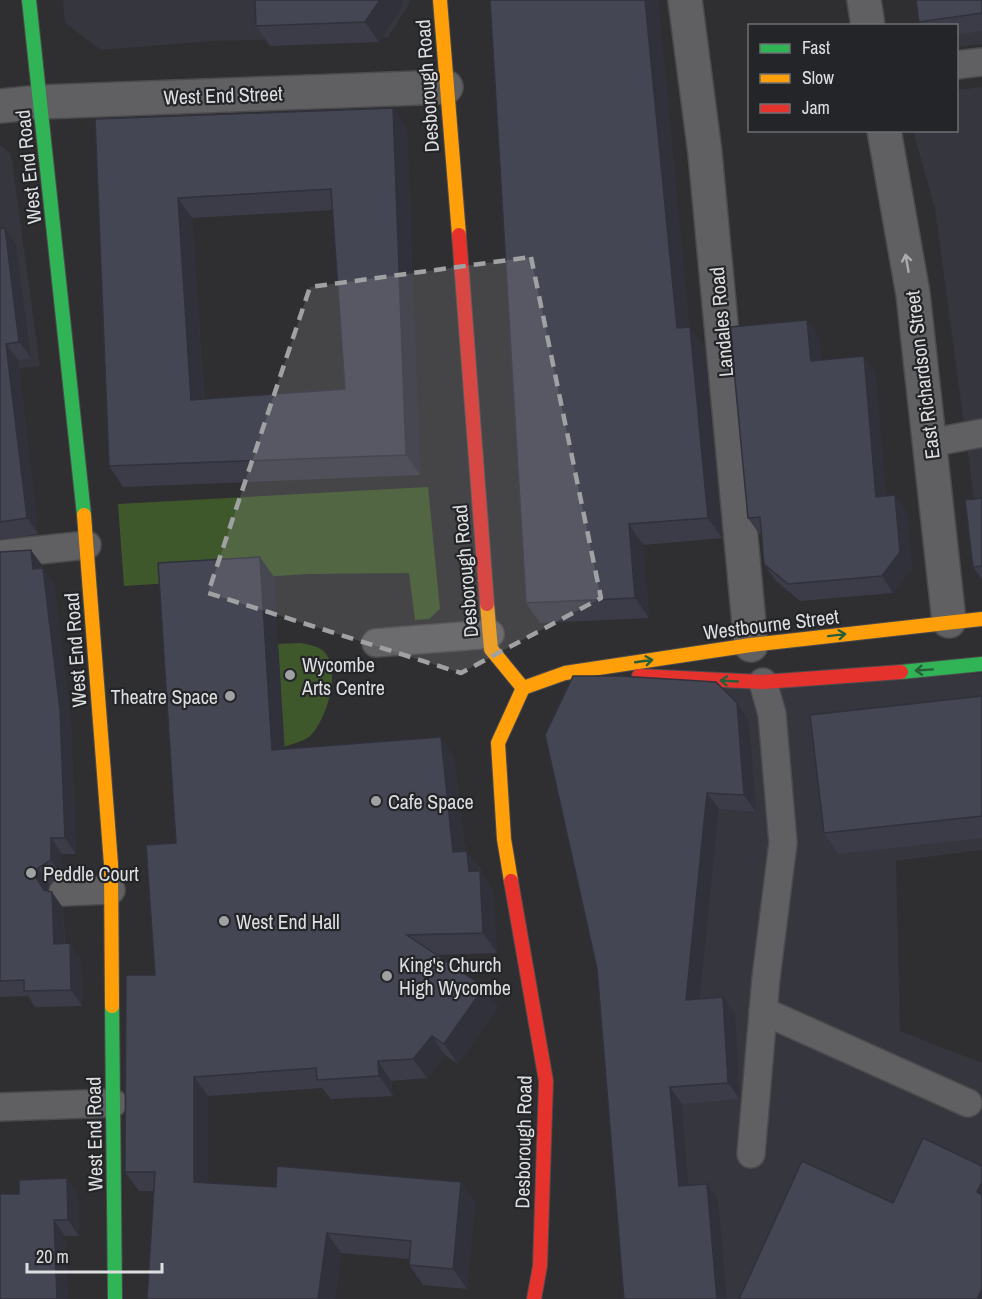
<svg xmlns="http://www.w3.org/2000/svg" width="982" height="1299" viewBox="0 0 982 1299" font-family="'Archivo Narrow',sans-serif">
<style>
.built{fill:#35363e}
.green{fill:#3f582b}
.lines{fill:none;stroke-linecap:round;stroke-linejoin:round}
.lane-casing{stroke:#4b4b4d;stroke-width:30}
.street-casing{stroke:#4b4b4d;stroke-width:36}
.fast-casing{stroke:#4b4b4d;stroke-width:16}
.slow-casing{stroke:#4b4b4d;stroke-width:16}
.jam-casing{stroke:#4b4b4d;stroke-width:16}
.lane{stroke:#606062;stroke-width:27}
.street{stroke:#606062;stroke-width:33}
.fast{stroke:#30b455;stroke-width:14}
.slow{stroke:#ff9f0a;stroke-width:14}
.jam{stroke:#e5322d;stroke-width:14}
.wall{fill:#3b3c48;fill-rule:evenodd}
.shaded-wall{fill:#30313b}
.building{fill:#454654;stroke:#30313b;stroke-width:1.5;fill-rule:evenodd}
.oneway{stroke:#abacae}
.oneway2{stroke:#295e3a}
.marked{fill:#a0a1a3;fill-opacity:0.2;stroke:#a0a1a3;stroke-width:4.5;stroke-dasharray:12 8;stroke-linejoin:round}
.poi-dot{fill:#a0a1a3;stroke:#242528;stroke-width:2}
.labels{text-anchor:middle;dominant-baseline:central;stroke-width:4.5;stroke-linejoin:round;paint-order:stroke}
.street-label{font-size:20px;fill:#dddee0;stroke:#242528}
.poi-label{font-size:20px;fill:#dddee0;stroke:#242528;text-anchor:start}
</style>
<rect width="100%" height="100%" fill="#2f2f31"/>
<!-- built -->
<g class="built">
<polygon points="63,0 409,0 409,4 388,37 212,41 101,50 65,23"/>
<polygon points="982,0 982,44 957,47 956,26"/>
<polygon points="982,87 982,559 935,209 913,131 956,130 957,90"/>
<polygon points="0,145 11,154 40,366 0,371"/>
<polygon points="982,673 982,850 896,861 900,1031 982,1063 982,1299 637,1299 586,688"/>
</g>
<!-- green -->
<g class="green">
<polygon points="428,487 440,609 429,619 415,620 409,573 308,574 124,586 118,504"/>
<path d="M301 643C309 645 321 646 326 654 341 674 326 720 310 736 304 741 292 744 284 747L277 644Z"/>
</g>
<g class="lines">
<!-- lane casing -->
<g class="lane-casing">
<g id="lane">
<polyline points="956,65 982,62"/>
<polyline points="930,443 982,433"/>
<polyline points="0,554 87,545"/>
<polyline points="376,643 490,634"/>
<polyline points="63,892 111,890"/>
<polyline points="763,1011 968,1103"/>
<polyline points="0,1107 113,1103"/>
<polyline points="751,1154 766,978 783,843 772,714 763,682"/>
</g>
</g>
<!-- street casing -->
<g class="street-casing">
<g id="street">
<polyline points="685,0 705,153 751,645"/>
<polyline points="864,0 868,26"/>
<polyline points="0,106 40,102 446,87"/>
<polyline points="884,130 913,294 949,621"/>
</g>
</g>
<!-- fast casing -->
<g class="fast-casing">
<g id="fast">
<polyline points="29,0 84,515"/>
<polyline points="901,672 982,664"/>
<polyline points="112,1006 115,1299"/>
</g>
</g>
<!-- slow casing -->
<g class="slow-casing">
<g id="slow">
<polyline points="440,0 459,235"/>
<polyline points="84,515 111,864 112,1006"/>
<polyline points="487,604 491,649 523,688 498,743 504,839 511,881"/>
<polyline points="523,688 565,673 751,645 982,619"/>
</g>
</g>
<!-- jam casing -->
<g class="jam-casing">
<g id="jam">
<polyline points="459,235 487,604"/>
<polyline points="639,676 763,682 901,672"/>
<polyline points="511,881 546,1081 540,1266 534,1299"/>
</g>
</g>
<!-- lane -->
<use href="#lane" class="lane"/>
<!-- street -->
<use href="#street" class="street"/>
<!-- fast -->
<use href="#fast" class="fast"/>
<!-- slow -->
<use href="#slow" class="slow"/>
<!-- jam -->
<use href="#jam" class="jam"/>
</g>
<!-- wall -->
<g class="wall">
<polygon points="658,0 689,327 704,347 722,538 643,545 649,618 540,623 526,603"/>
<polygon points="982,0 982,31 957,35 957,26 922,26 919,22"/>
<polygon points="402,8 379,42 270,46 256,26"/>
<path d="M393 108 407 129 420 475 123 487 109 466 95 119ZM333 210 345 389 204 399 192 218Z"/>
<polygon points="5,228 16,244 31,358 18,360 38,534 0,540 0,229"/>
<polygon points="807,320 819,337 821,360 875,372 886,496 907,512 912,568 893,593 800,601 776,581 764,564 762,535 760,535 748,518"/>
<polygon points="982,498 982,579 973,567"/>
<polygon points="0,552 42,565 42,568 54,584 71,726 76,854 62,854 62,876 49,884 48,891 63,908 65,943 81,959 82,1006 35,1007 28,996 0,997"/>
<polygon points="274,577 284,749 454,756 465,851 481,870 481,873 493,891 497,953 435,955 498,1007 458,1064 445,1055 427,1078 391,1081 393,1096 331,1099 322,1088 208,1096 208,1183 276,1187 461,1182 475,1202 467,1289 423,1285 409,1265 409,1259 341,1253 335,1299 147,1299 154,1191 139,1191 125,1172 155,975"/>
<polygon points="982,696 982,838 838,854 824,833"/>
<polygon points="737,703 749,720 756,812 719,809 700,999 723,997 735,1014 740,1099 682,1104 689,1185 707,1184 718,1200 727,1299 597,969"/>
<polygon points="67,1178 78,1194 79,1236 65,1236 68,1299 0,1299 19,1194"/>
</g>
<!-- shaded-wall -->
<g class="shaded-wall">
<polygon points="380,0 402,0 402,8 379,42 365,22"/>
<polygon points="645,0 658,0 691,348 677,328"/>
<polygon points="393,108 407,129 420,475 406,455"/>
<polygon points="178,198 192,218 205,420 191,400"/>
<polygon points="5,228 16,244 31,358 19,342"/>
<polygon points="807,320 819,337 823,377 811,361"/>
<polygon points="690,327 704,347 722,538 708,518"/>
<polygon points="6,344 18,360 38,534 27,518"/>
<polygon points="864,356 875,372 888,514 876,497"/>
<polygon points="895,495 907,512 912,568 893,593 882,576"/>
<polygon points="629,524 643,545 649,618 635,598"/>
<polygon points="31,550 42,565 44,585 33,569"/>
<polygon points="260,557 274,577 286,769 272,750"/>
<polygon points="43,568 54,584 71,726 76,854 65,838"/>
<polygon points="737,703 749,720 756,812 744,795"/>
<polygon points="441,737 454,756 467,871 453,852"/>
<polygon points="707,793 719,809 698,1017 686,1000"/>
<polygon points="51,838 62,854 62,876 51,860"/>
<polygon points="467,851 493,891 497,953 483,933 469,871"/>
<polygon points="38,868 49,884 47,893 52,892 63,908 65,960 54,944 36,877"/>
<polygon points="70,943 81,959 82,1006 71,990"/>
<polygon points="484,987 498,1007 458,1064 444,1044"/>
<polygon points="723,997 735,1014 740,1099 728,1083"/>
<polygon points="432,1036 445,1055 427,1078 413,1059"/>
<polygon points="378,1061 391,1081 393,1096 379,1076"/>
<polygon points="194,1077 208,1096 208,1202 194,1182"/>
<polygon points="670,1087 682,1104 690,1203 679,1186"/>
<polygon points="67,1178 78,1194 79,1236 68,1220"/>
<polygon points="461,1182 475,1202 467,1289 453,1269"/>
<polygon points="982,1182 982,1199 977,1192"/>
<polygon points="707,1184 718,1200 727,1299 717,1299"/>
<polygon points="54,1220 65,1236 68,1299 57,1299"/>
<polygon points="327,1233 341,1253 335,1299 318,1299"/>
<polygon points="982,1289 982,1299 977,1299"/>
</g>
<!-- building -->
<g class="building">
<polygon points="255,0 380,0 365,22 256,26"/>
<polygon points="490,0 645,0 677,328 690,327 708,518 629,524 635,598 526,603"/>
<polygon points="916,0 982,0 982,13 919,22"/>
<path d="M393 108 406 455 109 466 95 119ZM331 189 345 389 191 400 178 198Z"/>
<polygon points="5,228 19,342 6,344 27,518 0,522 0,229"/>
<polygon points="807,320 811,361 864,356 876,497 895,495 900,552 882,576 788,584 764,564 760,517 748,518 730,327"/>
<polygon points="982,498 982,566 973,567 965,500"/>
<polygon points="31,550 33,569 43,568 60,710 65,838 51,838 51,860 38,868 36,877 44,890 52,892 54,944 70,943 71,990 24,991 24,980 0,981 0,552"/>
<polygon points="260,557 272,750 441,737 453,852 467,851 469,871 480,871 483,933 407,935 484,987 444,1044 432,1036 413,1059 378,1061 379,1076 317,1080 316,1068 194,1077 194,1182 276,1187 277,1166 461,1182 453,1269 409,1265 411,1241 327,1233 318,1299 147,1299 155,1172 125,1172 126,975 155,975 146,845 176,843 158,563"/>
<polygon points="573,676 620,676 716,682 737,703 744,795 707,793 686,1000 723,997 728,1083 670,1087 679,1186 707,1184 717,1299 624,1299 597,969 545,735"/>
<polygon points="982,696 982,816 824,833 810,715"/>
<polygon points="923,1138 982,1166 982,1182 977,1192 982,1195 982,1289 977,1299 739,1299 802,1161 893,1203"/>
<polygon points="67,1178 68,1220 54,1220 57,1299 0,1299 0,1194 19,1194 19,1180"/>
</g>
<!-- one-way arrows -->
<defs><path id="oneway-shaft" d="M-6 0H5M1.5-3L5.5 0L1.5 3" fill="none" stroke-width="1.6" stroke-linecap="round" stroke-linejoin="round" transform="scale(1.5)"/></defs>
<use class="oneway" href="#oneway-shaft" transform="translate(907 263) rotate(-100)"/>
<g class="oneway2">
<use href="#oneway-shaft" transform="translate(837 635) rotate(-7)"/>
<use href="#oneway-shaft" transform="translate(644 661) rotate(-8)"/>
<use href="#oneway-shaft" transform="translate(924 670) rotate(176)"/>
<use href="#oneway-shaft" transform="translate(729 681) rotate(-177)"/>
</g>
<!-- marked area -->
<path class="marked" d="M531 257 601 598 461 673 208 593 310 287Z"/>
<!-- markers -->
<g class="poi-dot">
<circle cx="290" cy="675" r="6"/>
<circle cx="230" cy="696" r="6"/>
<circle cx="376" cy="801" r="6"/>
<circle cx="31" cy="873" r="6"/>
<circle cx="224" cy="921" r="6"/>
<circle cx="387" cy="976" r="6"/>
</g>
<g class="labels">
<!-- street labels -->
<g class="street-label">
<text transform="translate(427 86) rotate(-94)">Desborough Road</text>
<text transform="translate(223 95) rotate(-2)">West End Street</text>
<text transform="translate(28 167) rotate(-96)">West End Road</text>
<text transform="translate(721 322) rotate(-95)">Landales Road</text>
<text transform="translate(922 375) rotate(-97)">East Richardson Street</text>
<text transform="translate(465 571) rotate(-95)">Desborough Road</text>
<text transform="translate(771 624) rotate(-7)">Westbourne Street</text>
<text transform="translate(75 650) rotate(-94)">West End Road</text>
<text transform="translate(94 1134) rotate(-91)">West End Road</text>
<text transform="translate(523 1142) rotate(-89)">Desborough Road</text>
</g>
<!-- poi labels -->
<g class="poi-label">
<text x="302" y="664">Wycombe<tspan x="302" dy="23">Arts Centre</tspan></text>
<text x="218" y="696" text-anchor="end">Theatre Space</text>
<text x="388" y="801">Cafe Space</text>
<text x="43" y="873">Peddle Court</text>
<text x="236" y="921">West End Hall</text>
<text x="399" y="964">King's Church<tspan x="399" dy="23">High Wycombe</tspan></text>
</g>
</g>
<!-- legend -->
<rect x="748" y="24" width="210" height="108" fill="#242528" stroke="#6e6f72" stroke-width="1.5"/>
<rect x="760" y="44" width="30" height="9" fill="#30b455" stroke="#6e6f72" stroke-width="1.5"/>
<text x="802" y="54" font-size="18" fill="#dddee0">Fast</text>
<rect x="760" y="74" width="30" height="9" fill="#ff9f0a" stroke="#6e6f72" stroke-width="1.5"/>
<text x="802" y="84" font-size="18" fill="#dddee0">Slow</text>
<rect x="760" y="104" width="30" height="9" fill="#e5322d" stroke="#6e6f72" stroke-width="1.5"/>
<text x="802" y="114" font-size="18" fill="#dddee0">Jam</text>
<!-- scale -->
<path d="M27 1263v9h135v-9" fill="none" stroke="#dddee0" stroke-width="3"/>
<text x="36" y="1263" font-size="18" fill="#dddee0" stroke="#242528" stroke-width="4.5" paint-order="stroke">20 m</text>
</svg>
